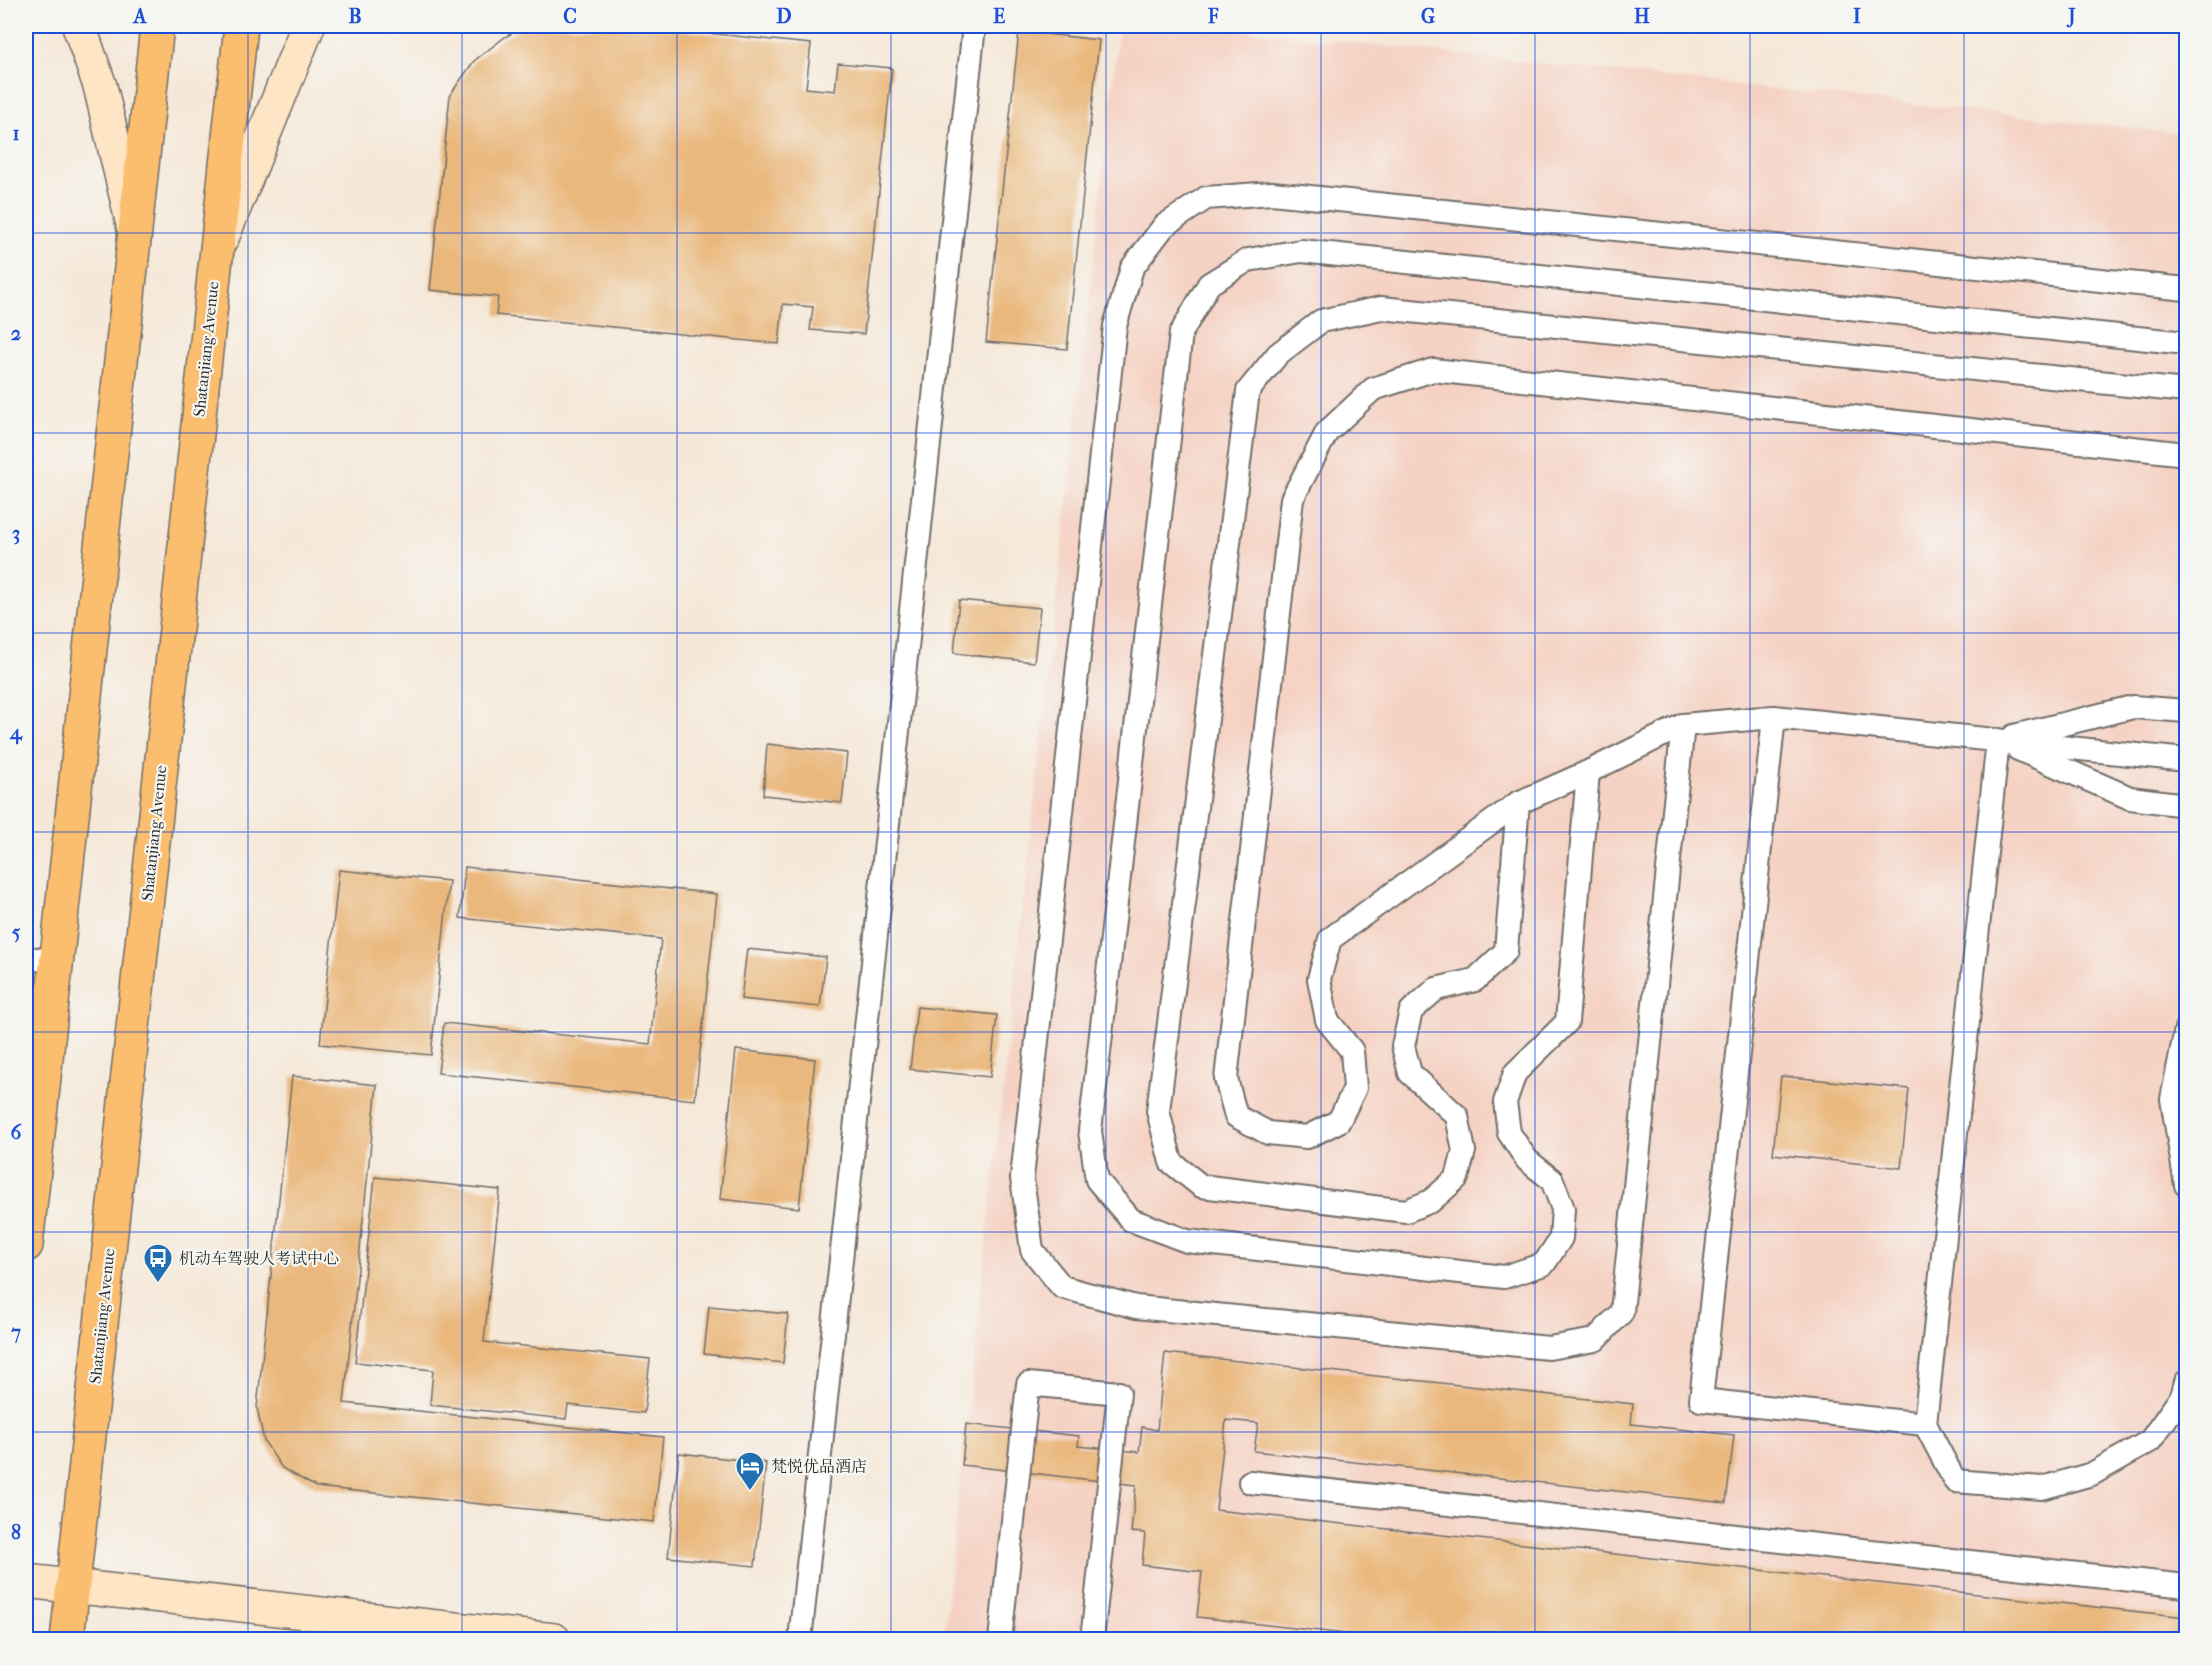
<svg xmlns="http://www.w3.org/2000/svg" width="2212" height="1665" viewBox="0 0 2212 1665" font-family="'IM FELL French Canon','Noto Serif SC',serif">
<style>
.built{fill:#f5d2c3}
.building{fill:#eab87d}
.lines{fill:none;stroke-linecap:round;stroke-linejoin:round}
.lane-casing{stroke:#726d68;stroke-width:26}
.secondary-casing{stroke:#726d68;stroke-width:36}
.primary-casing{stroke:#726d68;stroke-width:36}
.lane{stroke:#fff;stroke-width:22}
.secondary{stroke:#fde5c5;stroke-width:33}
.primary{stroke:#fbbd6e;stroke-width:33}
.grid{fill:none;stroke:#1d4ed8;stroke-width:1.5;stroke-opacity:0.55}
.labels{text-anchor:middle;dominant-baseline:central;stroke-width:4.5;stroke-linejoin:round;paint-order:stroke}
.street-label{font-size:16px;fill:#2b2b2b;stroke:#f6f6f2}
.poi-label{font-size:16px;fill:#2b2b2b;stroke:#f6f6f2;text-anchor:start}
.neatline{fill:none;stroke:#1d4ed8;stroke-width:2}
.grid-label{font-size:20px;text-anchor:middle;font-weight:bold;fill:#1d4ed8}
</style>
<rect width="100%" height="100%" fill="#f6f6f2"/>
<filter id="ink" filterUnits="userSpaceOnUse"><feTurbulence type="fractalNoise" baseFrequency=".0167" numOctaves="2"/><feDisplacementMap in="SourceGraphic" scale="12" xChannelSelector="R" yChannelSelector="G"/><feConvolveMatrix kernelMatrix="1 2 1 2 8 2 1 2 1" color-interpolation-filters="sRGB"/></filter>
<filter id="wash" filterUnits="userSpaceOnUse"><feTurbulence type="fractalNoise" baseFrequency=".008" numOctaves="4" result="noise"/><feDisplacementMap in="SourceGraphic" scale="24" xChannelSelector="R" yChannelSelector="G"/><feGaussianBlur stdDeviation="1.35" result="paint"/><feColorMatrix in="noise" values="0 0 0 0 0 0 0 0 0 0 0 0 0 0 0 0 0 1.4 0 .05"/><feComposite in="paint" operator="in"/></filter>
<g filter="url(#wash)">
<rect width="100%" height="100%" fill="#f5e8d8"/>
<!-- built -->
<polygon class="built" points="1119,26 1200,26 2186,134 2186,1639 943,1640"/>
<g id="blocks">
<!-- building -->
<g class="building">
<polygon points="525,26 639,26 811,44 806,88 835,91 838,63 892,68 864,334 810,330 813,307 783,304 779,344 496,315 498,297 430,290 450,95 474,61 505,37"/>
<polygon points="1019,31 1099,40 1067,349 986,342"/>
<polygon points="959,600 1040,608 1034,662 954,653"/>
<polygon points="767,744 847,753 842,803 763,795"/>
<polygon points="465,867 717,894 695,1100 438,1073 444,1023 650,1044 661,939 460,918"/>
<polygon points="339,870 449,881 431,1055 320,1044"/>
<polygon points="747,949 826,957 820,1007 741,999"/>
<polygon points="917,1007 997,1015 990,1077 910,1069"/>
<polygon points="736,1050 815,1059 799,1208 720,1199"/>
<polygon points="292,1076 377,1085 344,1403 663,1437 654,1522 316,1487 282,1468 264,1441 257,1408"/>
<polygon points="1781,1076 1909,1089 1901,1168 1773,1154"/>
<polygon points="375,1177 500,1190 484,1342 650,1359 644,1413 568,1405 566,1419 430,1405 433,1370 355,1362"/>
<polygon points="709,1306 788,1314 783,1363 704,1354"/>
<polygon points="1165,1353 1633,1404 1631,1424 1734,1435 1726,1503 1254,1451 1258,1423 1226,1420 1216,1510 2186,1617 2186,1640 1399,1640 1197,1617 1202,1572 1142,1565 1145,1533 1131,1532 1136,1485 962,1465 966,1424 1079,1436 1078,1446 1139,1452 1142,1427 1157,1430"/>
<polygon points="679,1453 766,1463 755,1566 668,1557"/>
</g>
</g>
</g>
<g filter="url(#ink)">
<use href="#blocks" fill-opacity="0" stroke="#726d68" stroke-width="1.5"/>
<g class="lines">
<!-- lane casing -->
<g class="lane-casing">
<g id="lane">
<polyline points="1774,717 1683,725 1588,772 1567,1022 1515,1073 1505,1102 1509,1133 1527,1160 1552,1180 1563,1209 1561,1238 1544,1264 1504,1277 1187,1241 1131,1220 1097,1180 1090,1131 1181,333 1209,284 1248,260 1301,251 2186,343"/>
<polyline points="1683,725 1622,1312 1595,1340 1549,1348 1136,1307 1062,1287 1032,1250 1022,1178 1115,326 1132,268 1164,226 1206,198 1272,193 2186,289"/>
<polyline points="2014,736 2133,707 2186,711"/>
<polyline points="1998,740 1925,1424 1701,1400 1774,717 2186,760"/>
<polyline points="2018,749 2130,798 2186,805"/>
<polyline points="1588,772 1518,803 1506,951 1475,980 1436,989 1411,1011 1403,1046 1410,1073 1457,1116 1464,1151 1457,1178 1431,1201 1406,1211 1201,1186 1171,1162 1158,1111 1248,391 1278,354 1321,321 1381,308 2186,391"/>
<polyline points="1518,803 1330,939 1319,979 1327,1020 1352,1051 1355,1088 1339,1121 1307,1137 1268,1133 1236,1116 1226,1079 1292,499 1327,432 1373,389 1433,370 2186,454"/>
<polyline points="26,958 56,961"/>
<polyline points="2186,1029 2172,1099 2186,1185"/>
<polyline points="1925,1424 1955,1481 2042,1488 2092,1474 2150,1441 2182,1396 2186,1382"/>
<polyline points="1250,1482 2186,1586"/>
<polyline points="800,1640 974,26"/>
<polyline points="1000,1640 1028,1384 1119,1393 1092,1640"/>
</g>
</g>
<!-- secondary casing -->
<g class="secondary-casing">
<g id="secondary">
<polyline points="79,26 100,86 134,229"/>
<polyline points="222,238 308,26"/>
<polyline points="26,1581 554,1640"/>
</g>
</g>
<!-- primary casing -->
<g class="primary-casing">
<g id="primary">
<polyline points="26,1245 157,26"/>
<polyline points="67,1640 241,26"/>
</g>
</g>
<!-- lane -->
<use href="#lane" class="lane"/>
<!-- secondary -->
<use href="#secondary" class="secondary"/>
<!-- primary -->
<use href="#primary" class="primary"/>
</g>
</g>
<!-- grid -->
<path class="grid" d="M248 26V1640M462 26V1640M677 26V1640M891 26V1640M1106 26V1640M1321 26V1640M1535 26V1640M1750 26V1640M1964 26V1640M26 233H2186M26 433H2186M26 633H2186M26 832H2186M26 1032H2186M26 1232H2186M26 1432H2186"/>
<!-- icons -->
<defs>
<g id="bus-pin" transform="scale(1.5)"><path d="M0 17L-7.5 6A9.5 9.5 0 1 1 7.5 6Z" fill="#1f6fb2" stroke="#f6f6f2"/><path d="M-5-6H5V4H4V6H2V4H-2V6H-4V4H-5ZM-3.5-4V0h7V-4ZM-3.5 1.2v1.5H-2V1.2ZM2 1.2v1.5H3.5V1.2Z" fill="#fff"/></g>
<g id="hotel-pin" transform="scale(1.5)"><path d="M0 17L-7.5 6A9.5 9.5 0 1 1 7.5 6Z" fill="#1f6fb2" stroke="#f6f6f2"/><path d="M-6-4.5h1.5V1H6V5H4.5V3h-9V5H-6ZM-4 0a1.8 1.8 0 1 1 3.6 0ZM.5 0V-2.5h3Q6-2.5 6 0Z" fill="#fff"/></g>
</defs>
<g fill-rule="evenodd">
<use href="#bus-pin" x="158" y="1258"/>
<use href="#hotel-pin" x="750" y="1466"/>
</g>
<g class="labels">
<!-- street labels -->
<g class="street-label">
<text transform="translate(206 349) rotate(-84)">Shatanjiang Avenue</text>
<text transform="translate(154 833) rotate(-84)">Shatanjiang Avenue</text>
<text transform="translate(102 1316) rotate(-84)">Shatanjiang Avenue</text>
</g>
<!-- poi labels -->
<g class="poi-label">
<text x="179" y="1258">机动车驾驶人考试中心</text>
<text x="771" y="1466">梵悦优品酒店</text>
</g>
</g>
<!-- margin -->
<rect width="2212" height="1665" fill="none" stroke="#f6f6f2" stroke-width="66"/>
<rect x="33" y="33" width="2146" height="1599" class="neatline"/>
<g class="grid-label">
<text x="140" y="23">A</text>
<text x="355" y="23">B</text>
<text x="570" y="23">C</text>
<text x="784" y="23">D</text>
<text x="999" y="23">E</text>
<text x="1213" y="23">F</text>
<text x="1428" y="23">G</text>
<text x="1642" y="23">H</text>
<text x="1857" y="23">I</text>
<text x="2072" y="23">J</text>
<text x="16" y="140">1</text>
<text x="16" y="340">2</text>
<text x="16" y="540">3</text>
<text x="16" y="739">4</text>
<text x="16" y="939">5</text>
<text x="16" y="1139">6</text>
<text x="16" y="1339">7</text>
<text x="16" y="1539">8</text>
</g>
</svg>
